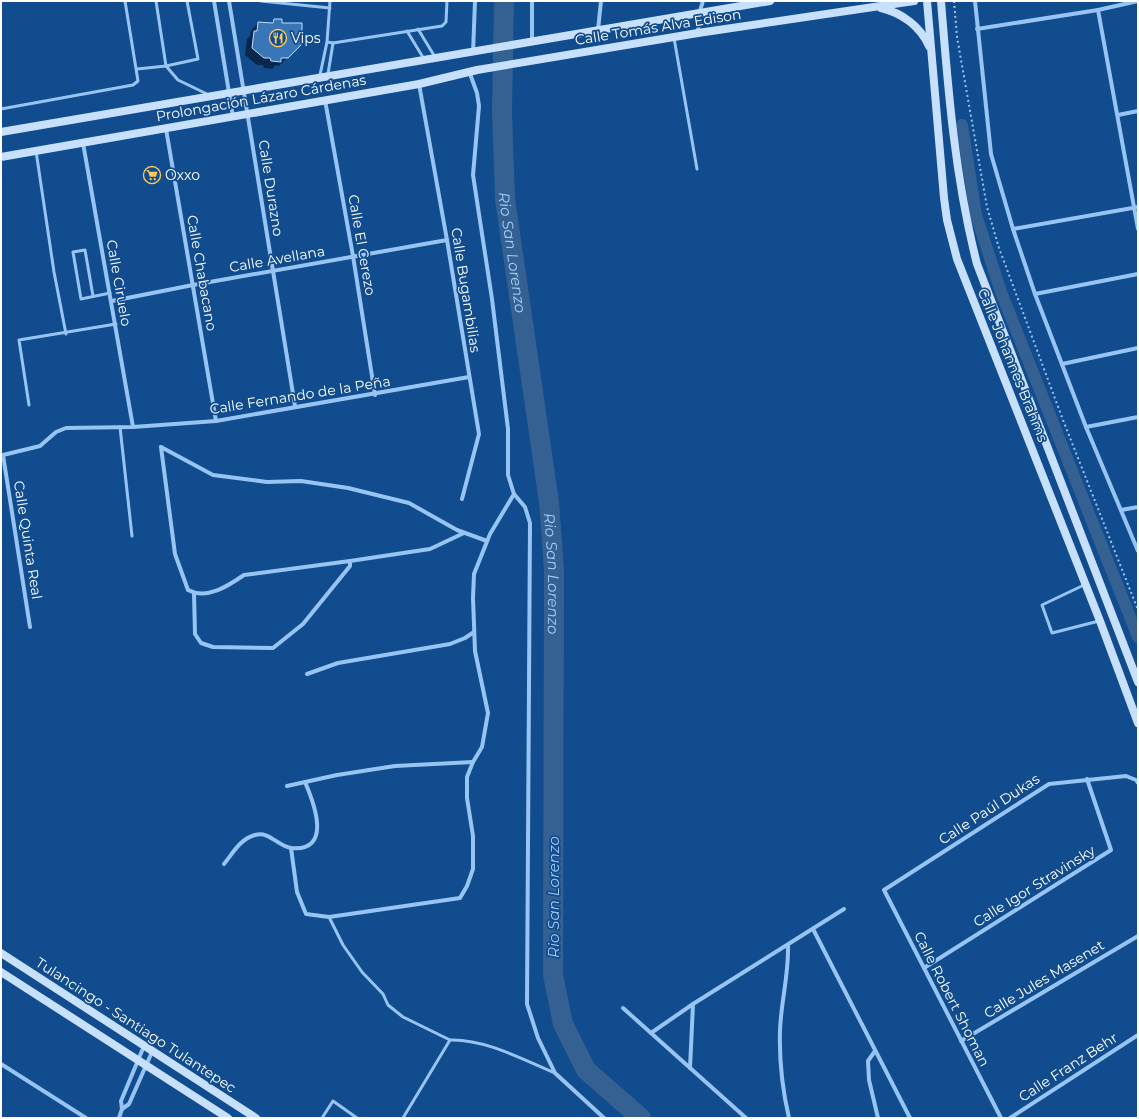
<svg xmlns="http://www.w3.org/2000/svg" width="1139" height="1119" viewBox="0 0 1139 1119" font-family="Montserrat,sans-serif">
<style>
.shadow{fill:#0007}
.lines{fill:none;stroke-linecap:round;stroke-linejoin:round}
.canal{stroke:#346192;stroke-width:12}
.river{stroke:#346192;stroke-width:20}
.building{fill:#3876b8;stroke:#bfdefd}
.path{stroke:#98c4f3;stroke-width:2;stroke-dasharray:2 3;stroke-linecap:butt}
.lane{stroke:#98c4f3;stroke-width:3}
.street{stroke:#98c4f3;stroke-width:4}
.secondary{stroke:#c7e0fd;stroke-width:8}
.labels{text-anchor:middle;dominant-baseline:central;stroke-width:3.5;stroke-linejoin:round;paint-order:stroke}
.street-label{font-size:14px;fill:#fff;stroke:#104c8e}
.poi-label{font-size:14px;fill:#fff;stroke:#104c8e;text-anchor:start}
.water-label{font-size:15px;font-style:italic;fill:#a3cefa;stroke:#104c8e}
</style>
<rect width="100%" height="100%" fill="#104c8e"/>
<!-- shadow -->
<polygon class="shadow" points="274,20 301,43 279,66 276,65 272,69 264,68 263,65 257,65 245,55 247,39 250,36 251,31 258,23 270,24"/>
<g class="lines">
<!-- canal -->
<polyline class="canal" points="962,125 976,215 1001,292 1138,637"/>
<!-- river -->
<path class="river" id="s1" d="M504 1 502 112 505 199 549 502 554 569 553 975 563 1024 586 1070 641 1118"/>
</g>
<!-- building -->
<polygon class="building" points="274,19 282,19 282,23 302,23 302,44 288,58 281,58 281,62 271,61 270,58 264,58 252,48 254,31 257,31 258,22 273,23"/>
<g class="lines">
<!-- path -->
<polyline class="path" points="954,1 957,37 987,207 999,248 1063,420 1138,610"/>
<!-- lane -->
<g class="lane">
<polyline points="156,1 166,66 178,80 207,94"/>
<polyline points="261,1 330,8"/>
<polyline points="330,1 327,42 333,43 442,26 446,22 447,1"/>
<polyline points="418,29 435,57"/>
<polyline points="407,31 424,59"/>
<polyline points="674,38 697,169"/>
<polyline points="137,69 166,66 198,59 187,1"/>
<polyline points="328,74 333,43"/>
<polyline points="320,75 327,42"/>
<polyline points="1,109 133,85 138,81 125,1"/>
<polyline points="36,151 54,272 66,334"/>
<polyline points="93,296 85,250 73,252 81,299 110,293"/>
<polyline points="29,405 19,340 116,324"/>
<polyline points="120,427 132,536"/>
<polyline points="1084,585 1042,605 1052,633 1099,621"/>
<polyline points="329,917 343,945 362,972 383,994 388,1005 403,1017 450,1040"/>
<polyline points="322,1118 333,1101 357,1118"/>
<path d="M403 1118 450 1040C485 1039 522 1059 555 1073"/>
</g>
<!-- street -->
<g class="street">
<polyline points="214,1 233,117"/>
<polyline points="229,1 295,406"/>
<polyline points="975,1 991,154 1013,229 1035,294 1086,427 1138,551"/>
<polyline points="1098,10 1138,229"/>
<polyline points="977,29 1098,10 1138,1"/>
<polyline points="598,30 601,1"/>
<polyline points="698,33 699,14 703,1"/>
<polyline points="532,43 532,1"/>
<polyline points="473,53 475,1"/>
<polyline points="469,71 477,93 479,106 473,175 492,299 508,429 508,475 514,494 525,507 530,523 527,1004 538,1038 555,1073 604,1118"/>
<polyline points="419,84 447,240 479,434 462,499"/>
<polyline points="325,100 353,256 375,395"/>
<polyline points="1118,115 1138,111"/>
<polyline points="166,129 216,421"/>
<polyline points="83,143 133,427"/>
<polyline points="1013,229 1138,207"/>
<polyline points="1035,294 1138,274"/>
<polyline points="112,301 193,285 447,240"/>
<polyline points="1062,364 1138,348"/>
<polyline points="1086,427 1138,417"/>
<path d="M161 447 175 554 188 590C207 600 228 586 244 575L350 561 430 549 464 533"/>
<polyline points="161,447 213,475 267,482 301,481 348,488 409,503 457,530 487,541"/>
<polyline points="1121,510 1138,507"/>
<polyline points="194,593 195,634 201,643 213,647 273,648 303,624 350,566 350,561"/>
<polyline points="30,627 3,455 40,446 56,432 66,428 133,427 216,421 469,377"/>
<polyline points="307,674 338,663 450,644 465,638 474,632"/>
<polyline points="287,786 337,775 395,766 473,762"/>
<polyline points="291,848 297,892 306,914 329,917 460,898 467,886 473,869 473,836 467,798 467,777 473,762 482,747 488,713 475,651 473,598 474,574 490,534 514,494"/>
<path d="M224 864C233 853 240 839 255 835 270 831 277 846 291 848 333 852 314 803 305 782"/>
<polyline points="813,929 910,1118"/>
<path d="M788 945C789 974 781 1002 780 1030 779 1061 782 1088 789 1118"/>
<polyline points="924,968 1111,850 1087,779"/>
<polyline points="623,1008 746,1118"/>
<polyline points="651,1033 693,1004 844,909"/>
<polyline points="961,1041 1138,936"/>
<polyline points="875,1051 868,1061 869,1080 878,1118"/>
<polyline points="1,1064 86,1118"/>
<polyline points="690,1068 693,1004"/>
<polyline points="122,1109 129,1104 152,1052"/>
<polyline points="119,1118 122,1109 121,1101 144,1046"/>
<polyline points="1001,1118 884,890 1049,784 1126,776 1136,780 1138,783"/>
<polyline points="1010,1118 1138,1035"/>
</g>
<!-- secondary -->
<g class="secondary">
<polyline points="927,1 944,198 947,220 957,259 1100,621 1138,723"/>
<path d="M941 1C948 90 955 178 977 264L1138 682"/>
<path d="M881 8C902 13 920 26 929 46"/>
<path d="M1 132C257 86 514 46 770 1"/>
<polyline points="1,157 419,84 477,70 698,33 914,1"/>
<polyline points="1,953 256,1118"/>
<polyline points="1,972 228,1118"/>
</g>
</g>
<!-- icons -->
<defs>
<g id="restaurant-ring" transform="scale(0.9)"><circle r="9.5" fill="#104c8e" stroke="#ffc859" stroke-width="1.5"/><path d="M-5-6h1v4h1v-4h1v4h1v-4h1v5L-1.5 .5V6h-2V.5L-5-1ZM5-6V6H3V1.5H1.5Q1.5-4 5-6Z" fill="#ffc859"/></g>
<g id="supermarket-ring" transform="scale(0.9)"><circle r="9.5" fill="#104c8e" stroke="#ffc859" stroke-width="1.5"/><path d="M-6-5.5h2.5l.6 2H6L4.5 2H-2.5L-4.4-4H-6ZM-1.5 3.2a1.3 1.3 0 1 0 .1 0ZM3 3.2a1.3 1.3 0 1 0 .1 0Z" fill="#ffc859"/></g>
</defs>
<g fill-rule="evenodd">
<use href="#restaurant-ring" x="278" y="38"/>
<use href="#supermarket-ring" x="152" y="175"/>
</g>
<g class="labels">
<!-- street labels -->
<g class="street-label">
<text transform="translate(658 27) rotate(-9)">Calle Tomás Alva Edison</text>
<text transform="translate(261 98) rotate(-10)">Prolongación Lázaro Cárdenas</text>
<text transform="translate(271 188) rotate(81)">Calle Durazno</text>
<text transform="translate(362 245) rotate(80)">Calle El Cerezo</text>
<text transform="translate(277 259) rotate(-10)">Calle Avellana</text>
<text transform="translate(202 273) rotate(80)">Calle Chabacano</text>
<text transform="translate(119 283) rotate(80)">Calle Ciruelo</text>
<text transform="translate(466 290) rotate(81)">Calle Bugambilias</text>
<text transform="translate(1013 365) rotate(68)">Calle Johannes Brahms</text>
<text transform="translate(300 395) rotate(-9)">Calle Fernando de la Peña</text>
<text transform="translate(28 540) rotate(81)">Calle Quinta Real</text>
<text transform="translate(989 809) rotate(-33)">Calle Paúl Dukas</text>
<text transform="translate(1034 886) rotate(-32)">Calle Igor Stravinsky</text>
<text transform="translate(1044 979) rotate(-31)">Calle Jules Masenet</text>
<text transform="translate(952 999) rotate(63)">Calle Robert Shoman</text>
<text transform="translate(136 1025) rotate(33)">Tulancingo - Santiago Tulantepec</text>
<text transform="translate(1068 1067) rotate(-33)">Calle Franz Behr</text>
</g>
<!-- poi labels -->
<g class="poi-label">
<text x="291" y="38">Vips</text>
<text x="165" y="175">Oxxo</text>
</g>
<!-- water labels -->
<g class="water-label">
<text stroke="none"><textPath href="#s1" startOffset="252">Rio San Lorenzo</textPath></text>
<text stroke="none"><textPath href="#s1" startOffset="576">Rio San Lorenzo</textPath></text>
<text transform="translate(553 897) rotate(-90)">Rio San Lorenzo</text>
</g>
</g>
<!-- border -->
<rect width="1139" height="1119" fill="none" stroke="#ffffff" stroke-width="4"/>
</svg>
